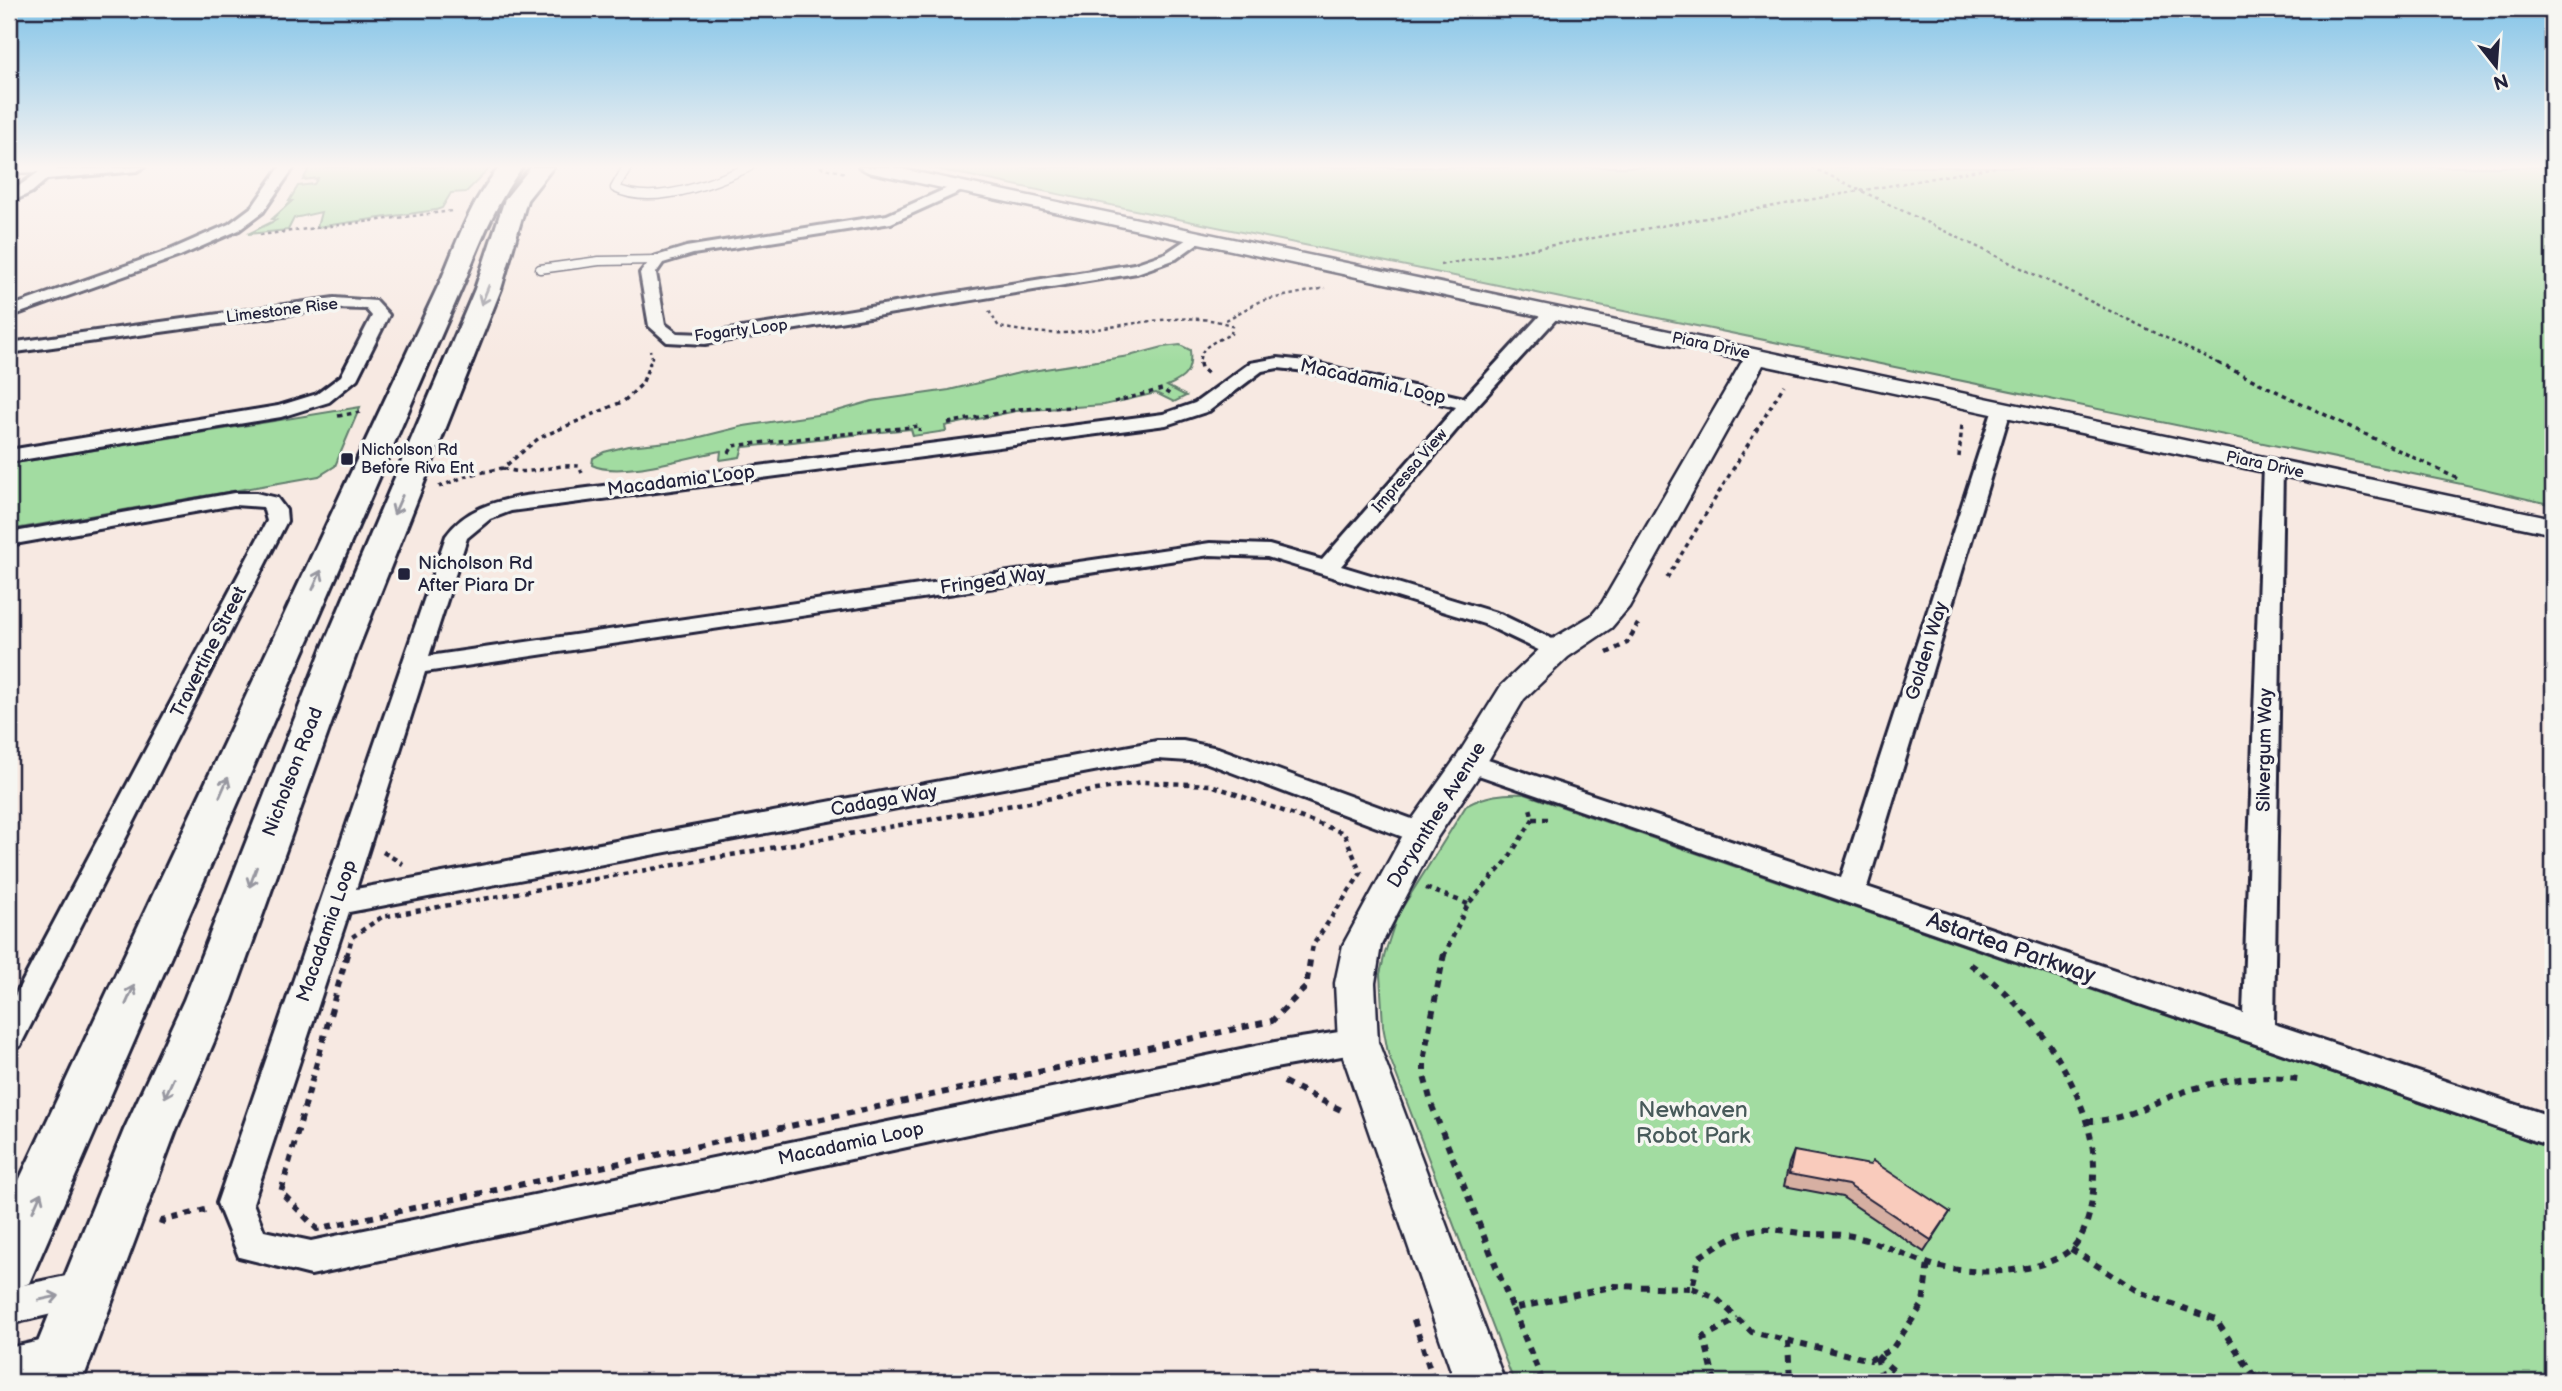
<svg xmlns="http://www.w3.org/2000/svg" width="2562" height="1391" viewBox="0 0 2562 1391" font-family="'Balsamiq Sans',sans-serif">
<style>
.green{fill:#a2dca1;stroke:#627f6e;stroke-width:2}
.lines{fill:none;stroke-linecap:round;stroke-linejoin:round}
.service-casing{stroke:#22223b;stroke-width:11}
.minor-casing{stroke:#22223b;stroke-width:6}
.tertiary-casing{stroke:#22223b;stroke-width:5}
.primary-casing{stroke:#22223b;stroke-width:6}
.path-far3{stroke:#22223b;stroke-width:2.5;stroke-dasharray:3.5 3.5;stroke-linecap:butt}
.path-far2{stroke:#22223b;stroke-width:3.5;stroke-dasharray:4.5 4.5;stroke-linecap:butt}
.path-far1{stroke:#22223b;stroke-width:4.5;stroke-dasharray:5 5;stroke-linecap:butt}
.path{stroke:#22223b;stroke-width:6;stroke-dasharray:7 7;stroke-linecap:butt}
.service{stroke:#f6f6f2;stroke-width:8}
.minor{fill:#f6f6f2;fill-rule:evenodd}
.tertiary{fill:#f6f6f2;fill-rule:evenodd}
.primary{fill:#f6f6f2;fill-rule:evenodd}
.wall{fill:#d6afa2;stroke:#22223b;stroke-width:2}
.building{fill:#f9cbbc;stroke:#22223b;stroke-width:2}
.oneway{stroke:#9797a0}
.poi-dot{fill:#22223b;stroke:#f6f6f2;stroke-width:2.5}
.labels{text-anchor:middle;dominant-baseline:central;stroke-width:7;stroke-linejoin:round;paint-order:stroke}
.far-street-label{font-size:16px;fill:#22223b;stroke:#f6f6f2}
.far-poi-label{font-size:16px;fill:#22223b;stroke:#f6f6f2;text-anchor:start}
.street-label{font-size:19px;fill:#22223b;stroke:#f6f6f2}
.poi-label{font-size:19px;fill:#22223b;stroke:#f6f6f2;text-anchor:start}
.near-street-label{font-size:23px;fill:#22223b;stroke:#f6f6f2}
.near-park-label{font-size:23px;fill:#485a5a;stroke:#f6f6f2}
</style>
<rect width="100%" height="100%" fill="#f7e9e2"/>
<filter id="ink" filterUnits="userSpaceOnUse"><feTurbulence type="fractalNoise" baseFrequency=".0143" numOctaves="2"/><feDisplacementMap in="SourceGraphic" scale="14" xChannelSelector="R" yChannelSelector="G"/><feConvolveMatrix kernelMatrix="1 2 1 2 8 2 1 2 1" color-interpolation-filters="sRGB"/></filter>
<g filter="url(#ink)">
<!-- green -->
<g class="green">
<polygon points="310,167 491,167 466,192 451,193 442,208 436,210 317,227 321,212 294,218 288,230 248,234 276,220 272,219 292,201 289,201 298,186 314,184 318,178 303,180"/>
<polygon points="927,167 2553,167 2553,505 2471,486"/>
<path d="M1180 345 1190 350C1192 370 1187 378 1167 386L1186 396 1174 402 1156 393 1104 405 1016 411 945 426 946 431 913 436 911 429C855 434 799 442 743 447L740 457 720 460 721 451C690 456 620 479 592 465L593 458 604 452 628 446 688 440 744 426 830 413 872 401 949 390 1019 373 1129 356 1163 347Z"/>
<polygon points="360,407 335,466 319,476 9,530 9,464"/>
<path d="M1525 794 2553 1149V1382H1514L1388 1053 1383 1026 1380 974 1385 953 1397 916 1466 806C1485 795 1503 793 1525 794Z"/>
</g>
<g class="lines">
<!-- service casing -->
<g class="service-casing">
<g id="service">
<path d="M627 167 615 188C652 207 714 183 749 167"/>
<polyline points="540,269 599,261 658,260"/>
</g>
</g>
<!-- minor casing -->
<g class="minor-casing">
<g id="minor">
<polygon points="9,167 59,167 57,170 144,167 137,171 47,179 32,192 9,203 9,193 39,172 9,173"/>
<polygon points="280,167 294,167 263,212 239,230 180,256 9,317 9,307 170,250 229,224 253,206"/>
<polygon points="959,183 966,187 964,190 891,223 693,254 663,263 656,273 665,324 677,333 705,334 1134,264 1166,253 1193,235 1203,235 1205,238 1176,259 1137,273 705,344 667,342 649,326 640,273 653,257 686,247 887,215"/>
<polygon points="334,298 376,301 389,315 357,379 329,402 281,417 9,462 9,450 278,406 317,394 341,376 372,316 366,309 334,308 9,353 9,343"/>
<path d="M1552 308 1558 309 1560 313 1558 317 1475 408 1341 566 1500 614 1565 645 1569 650 1565 655 1557 657 1549 655 1484 624 1267 557 1210 555 425 672 356 889 1157 741H1183L1218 748 1431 826 1435 833 1431 840 1421 843 1411 840 1205 762 1157 759 349 912 253 1203 264 1231 311 1241 1275 1042 1358 1029 1369 1033 1374 1042 1369 1051 1275 1068 311 1275 239 1257 217 1203 446 536C465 509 495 501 525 496L1163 414 1195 403 1250 363 1278 358 1306 361 1464 398 1546 309ZM1278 368 1306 371 1456 407 1322 560 1269 545 1210 543 429 656 467 538 490 519 511 511 1166 425 1209 411 1262 371Z"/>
<polygon points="2002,403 2011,409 1867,887 2243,1013 2263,466 2266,462 2280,462 2283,466 2274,1024 2553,1117 2553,1147 1461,769 1457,763 1461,757 1470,754 1479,757 1841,878 1993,409"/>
<polygon points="234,493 256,493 277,498 286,510 287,521 20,1046 9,1050 9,1007 267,521 263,507 234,505 9,545 9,533"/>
<polygon points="90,1271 103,1276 108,1289 103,1302 9,1324 9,1288"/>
<polygon points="62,1336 76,1341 81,1355 76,1369 26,1382 9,1382 9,1348"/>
</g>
</g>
<!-- tertiary casing -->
<g class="tertiary-casing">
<polygon id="tertiary" points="859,167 892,167 2553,518 2553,534 1763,365 1629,607 1611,628 1568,657 1524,699 1482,771 1436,839 1381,945 1375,983 1378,1042 1505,1382 1455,1382 1338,1042 1335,983 1343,945 1409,824 1458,755 1501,686 1546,643 1591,616 1602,603 1743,360 868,172"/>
</g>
<!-- primary casing -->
<g class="primary-casing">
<g id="primary">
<path d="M500 167H522C495 205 483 235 466 278L29 1283 9 1291V1202L442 278C458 239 472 199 500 167Z"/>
<polygon points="531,167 553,167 527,200 501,289 358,649 232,1000 176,1130 82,1382 22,1382 124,1130 184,1000 322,649 475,289 505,199"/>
</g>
</g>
<!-- path-far3 -->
<g class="path-far3">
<polyline points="820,167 846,173"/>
<polyline points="1812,167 2222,365"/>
<polyline points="260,235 452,211"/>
<polyline points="1440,265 1995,167"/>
<path d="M989 311 999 327C1021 331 1042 334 1064 333 1111 330 1190 307 1232 326L1231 334C1217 341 1197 346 1200 365"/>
<polyline points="1226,320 1260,301 1325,288"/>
<polyline points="649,365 652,357 650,350"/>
</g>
<!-- path-far2 -->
<g class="path-far2">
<polyline points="1200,363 1201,368 1210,375"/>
<polyline points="2218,363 2458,479"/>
<polyline points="1114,402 1162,389 1172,396"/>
<polyline points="338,416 360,412"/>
<polyline points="948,423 1019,409 1075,407"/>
<polyline points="729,453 733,446 740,445 920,426 919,431"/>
<polyline points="1959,457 1962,424"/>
<path d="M503 468C527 478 554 463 579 466L582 473"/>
<polyline points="439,487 469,475 503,468 539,438 624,401 642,384 650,363"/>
<polyline points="1667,578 1784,385"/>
</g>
<!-- path-far1 -->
<g class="path-far1">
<polyline points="1607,653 1627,643 1638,624"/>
<polyline points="1533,819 1549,819"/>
<polyline points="383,852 403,864"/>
<polyline points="1426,888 1468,904"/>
<polyline points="347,956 352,937 382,917 1142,782 1211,785 1344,833 1361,873 1313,945 1311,956"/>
<polyline points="1444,956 1468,904 1506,862 1533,819 1530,808"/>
</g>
<!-- path -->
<g class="path">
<polyline points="347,954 281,1192 317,1229 1272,1021 1306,987 1311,954"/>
<path d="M1444 954 1424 1056V1076L1432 1106 1513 1309 1615 1286 1692 1288 1699 1257C1718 1245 1738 1231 1761 1229 1777 1228 1793 1233 1809 1234 1825 1235 1841 1233 1856 1237 1884 1244 1909 1258 1936 1266 1972 1275 2040 1275 2070 1250 2094 1231 2097 1172 2092 1144 2078 1072 2029 1006 1970 964"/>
<polyline points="1284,1082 1345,1112"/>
<path d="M2087 1121C2120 1122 2145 1106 2175 1095 2215 1080 2256 1074 2298 1079"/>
<polyline points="161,1224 162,1221 205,1210"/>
<polyline points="2071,1249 2139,1292 2216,1320 2258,1382"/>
<polyline points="1692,1288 1716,1298 1752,1332 1870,1360 1892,1349 1923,1304 1928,1262"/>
<polyline points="1513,1309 1543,1382"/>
<polyline points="1414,1320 1434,1382"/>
<polyline points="1788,1341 1790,1382"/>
<polyline points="1877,1356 1907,1382"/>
<polyline points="1877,1357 1883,1382"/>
<polyline points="1715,1382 1704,1337 1738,1319"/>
</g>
<!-- service -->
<use href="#service" class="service"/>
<!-- minor -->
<use href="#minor" class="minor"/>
<!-- tertiary -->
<use href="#tertiary" class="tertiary"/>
<!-- primary -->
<use href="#primary" class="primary"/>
</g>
<!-- wall -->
<polygon class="wall" points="1794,1151 1950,1212 1924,1252 1842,1197 1784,1186 1789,1163"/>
<!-- building -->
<polygon class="building" points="1794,1151 1870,1165 1873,1161 1950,1212 1931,1240 1848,1185 1789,1174"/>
<!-- one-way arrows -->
<defs><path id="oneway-shaft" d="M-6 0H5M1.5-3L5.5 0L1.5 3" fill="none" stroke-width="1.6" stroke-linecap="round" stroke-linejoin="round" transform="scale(1.75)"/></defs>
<g class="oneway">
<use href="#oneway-shaft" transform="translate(485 295) rotate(112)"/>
<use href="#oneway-shaft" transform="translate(398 505) rotate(114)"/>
<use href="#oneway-shaft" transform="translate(317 580) rotate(-66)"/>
<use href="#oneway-shaft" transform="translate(224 787) rotate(-66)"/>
<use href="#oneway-shaft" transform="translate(253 877) rotate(110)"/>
<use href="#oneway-shaft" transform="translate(130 995) rotate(-66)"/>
<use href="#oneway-shaft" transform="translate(169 1088) rotate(114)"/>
<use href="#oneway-shaft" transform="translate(37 1202) rotate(-66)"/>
<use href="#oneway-shaft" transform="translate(49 1298) rotate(-12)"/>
</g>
</g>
<!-- sky -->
<linearGradient id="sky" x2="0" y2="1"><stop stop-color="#83c4e8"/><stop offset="0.46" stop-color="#fbf5f2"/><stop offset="1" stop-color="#fbf5f2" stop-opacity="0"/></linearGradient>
<rect width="2562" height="362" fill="url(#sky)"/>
<!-- markers -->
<g class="poi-dot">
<rect x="340" y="452" width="14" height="14" rx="3.5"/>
<rect x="397" y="567" width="14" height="14" rx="3.5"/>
</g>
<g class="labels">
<!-- far-street labels -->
<g class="far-street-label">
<text transform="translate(282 311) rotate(-7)">Limestone Rise</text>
<text transform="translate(741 331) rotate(-7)">Fogarty Loop</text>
<text transform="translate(1711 346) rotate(12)">Piara Drive</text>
<text transform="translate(2265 465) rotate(12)">Piara Drive</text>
<text transform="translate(1410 471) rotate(-49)">Impressa View</text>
</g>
<!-- far-poi labels -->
<g class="far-poi-label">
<text x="361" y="450">Nicholson Rd<tspan x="361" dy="18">Before Riva Ent</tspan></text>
</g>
<!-- street labels -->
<g class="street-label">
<text transform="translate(1373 382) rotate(13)">Macadamia Loop</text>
<text transform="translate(681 481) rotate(-7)">Macadamia Loop</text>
<text transform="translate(993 581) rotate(-8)">Fringed Way</text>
<text transform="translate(1927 651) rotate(-73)">Golden Way</text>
<text transform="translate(209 652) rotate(-63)">Travertine Street</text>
<text transform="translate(2265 750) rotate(-89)">Silvergum Way</text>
<text transform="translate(293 772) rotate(-69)">Nicholson Road</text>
<text transform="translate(884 801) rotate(-10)">Cadaga Way</text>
<text transform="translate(1437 815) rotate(-58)">Doryanthes Avenue</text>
<text transform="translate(327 931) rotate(-71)">Macadamia Loop</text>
<text transform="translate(851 1144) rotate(-12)">Macadamia Loop</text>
</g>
<!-- poi labels -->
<g class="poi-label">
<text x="418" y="563">Nicholson Rd<tspan x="418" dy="22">After Piara Dr</tspan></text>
</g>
<!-- near-street labels -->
<g class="near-street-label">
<text transform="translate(2011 948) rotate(19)">Astartea Parkway</text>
</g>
<!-- near-park labels -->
<g class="near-park-label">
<text x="1693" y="1110">Newhaven<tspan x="1693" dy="26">Robot Park</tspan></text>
</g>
</g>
<!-- margin -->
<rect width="2562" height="1391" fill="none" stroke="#f6f6f2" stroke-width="35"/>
<rect x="18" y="18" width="2527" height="1356" fill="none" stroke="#22223b" stroke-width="2.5" filter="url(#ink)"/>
<!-- north arrow -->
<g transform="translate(2496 66) rotate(163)" stroke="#f6f6f2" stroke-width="5" paint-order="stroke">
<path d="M0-5L12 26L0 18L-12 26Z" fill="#22223b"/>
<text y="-10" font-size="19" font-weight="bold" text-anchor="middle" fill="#22223b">N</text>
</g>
</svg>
